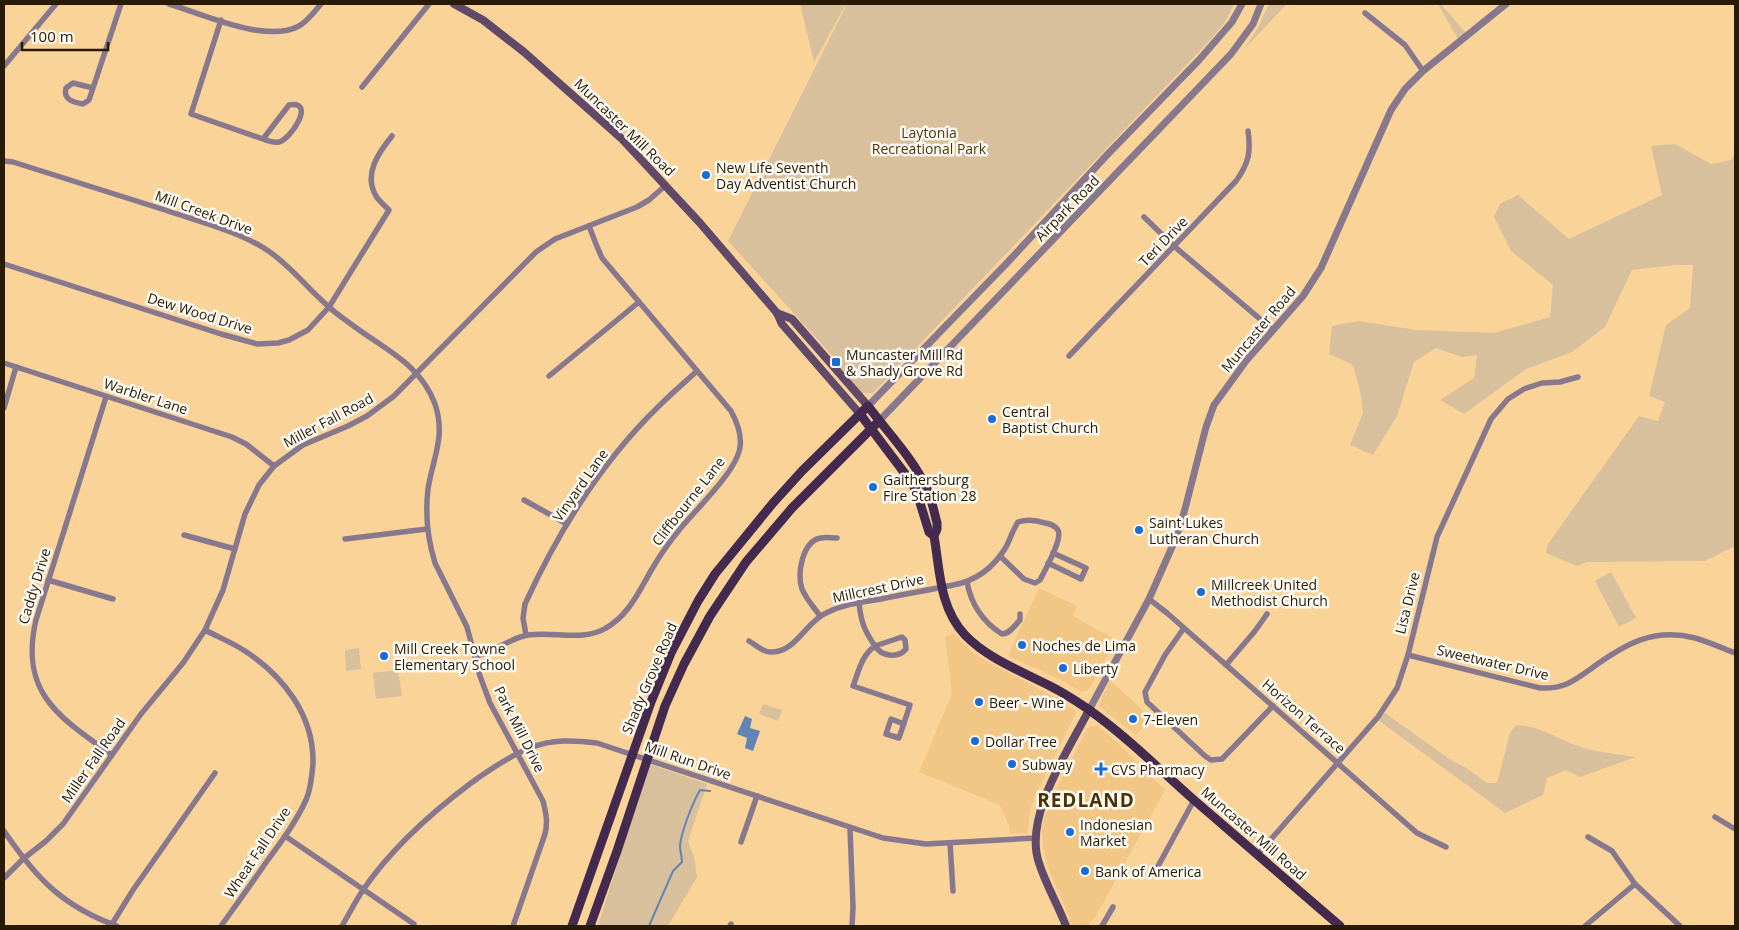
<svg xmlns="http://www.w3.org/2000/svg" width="1739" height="930" viewBox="0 0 1739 930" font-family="'Open Sans',sans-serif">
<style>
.built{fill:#f2c786}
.green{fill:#d9c09c}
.water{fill:#6284b5}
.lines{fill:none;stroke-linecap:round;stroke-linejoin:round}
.stream{stroke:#6284b5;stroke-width:2}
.minor{stroke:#88788e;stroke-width:5.5}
.tertiary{stroke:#88788e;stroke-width:7}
.secondary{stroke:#614a69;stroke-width:8}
.primary{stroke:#452a4f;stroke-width:9}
.poi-dot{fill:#186cd6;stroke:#fefaf4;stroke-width:2}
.labels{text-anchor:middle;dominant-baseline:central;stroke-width:5;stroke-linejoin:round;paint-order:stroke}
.street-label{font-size:14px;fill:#281a03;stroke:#fefaf4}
.park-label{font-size:14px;fill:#50370a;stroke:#fefaf4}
.poi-label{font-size:14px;fill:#281a03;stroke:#fefaf4;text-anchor:start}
.district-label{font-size:19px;font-weight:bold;letter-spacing:1px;fill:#4a3202;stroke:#fefaf4}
</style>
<rect width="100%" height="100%" fill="#fad399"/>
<!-- built -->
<g class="built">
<polygon points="1039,588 1077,606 1073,616 1116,640 1089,689 1082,692 1061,680 1008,656"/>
<polygon points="954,633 974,654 1052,696 1073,709 1076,713 1036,794 1031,808 1027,833 1010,834 1009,826 1000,805 919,772 952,694 945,637"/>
<polygon points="1110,680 1151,718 1136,735 1100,707 1099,704"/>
<polygon points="1097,725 1124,749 1165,790 1096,916 1087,926 1073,926 1048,868 1043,846 1042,829 1045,815 1053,795 1088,727"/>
</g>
<!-- green -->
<g class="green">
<polygon points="800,4 846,4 814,62"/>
<polygon points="847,4 1234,4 1225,22 1212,38 873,393 861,393 829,352 728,241"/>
<polygon points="1269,4 1287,4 1244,49 1258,28"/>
<polygon points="1438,4 1441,4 1467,34 1459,41"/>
<polygon points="1675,144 1711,164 1731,160 1735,154 1735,546 1705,561 1587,562 1577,566 1546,553 1548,544 1639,416 1658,421 1665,402 1649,396 1666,325 1690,308 1693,265 1675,265 1632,270 1605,327 1572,352 1526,369 1464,414 1440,400 1474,378 1477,355 1462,357 1436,348 1414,362 1397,416 1373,455 1350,445 1363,413 1360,390 1353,365 1329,354 1332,326 1359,321 1416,330 1494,333 1550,317 1553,285 1511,251 1494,217 1500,204 1518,195 1569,239 1662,195 1651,146"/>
<polygon points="1611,572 1636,618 1619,627 1595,581"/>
<polygon points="359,648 361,669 346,671 345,650"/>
<polygon points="398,670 402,696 376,699 373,673"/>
<polygon points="763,704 782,710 778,721 759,714"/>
<path d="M1385 713 1448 758 1468 769 1487 783H1497L1510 733 1516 725C1539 726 1555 737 1575 745 1595 752 1616 754 1636 757L1580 777 1566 770 1547 778 1543 795 1505 813 1378 720Z"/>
<polygon points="649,764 707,784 688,841 694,857 697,877 668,926 598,926"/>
</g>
<!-- water -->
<polygon class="water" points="745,716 752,719 750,728 760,731 753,751 745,748 747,738 737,734"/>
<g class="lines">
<!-- stream -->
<path class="stream" d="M649 926 673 871 682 862C682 857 680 851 680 846 681 832 693 802 700 790L710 791"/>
<!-- minor -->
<g class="minor">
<path d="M169 4C203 14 266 44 299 26 308 21 314 12 321 4"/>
<polyline points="1365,13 1405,45 1423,71"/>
<path d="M221 20 191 114 263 139C268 141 274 143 279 142 290 140 317 100 289 105L263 139"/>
<polyline points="4,66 56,4"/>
<polyline points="362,87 429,4"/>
<path d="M93 88 73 83 66 88C63 100 73 102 83 104L89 100 121 4"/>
<path d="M4 161 13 162C64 178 114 194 165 210 197 221 238 231 267 250 290 265 307 288 328 306 336 314 346 320 355 327 386 350 421 365 435 404 446 437 433 457 428 489 425 514 428 540 435 563L467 627 480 676 490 703 543 801C546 813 548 822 545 834L513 926"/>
<polyline points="1144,217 1175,247 1273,330"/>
<path d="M4 264 221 334 257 344 278 343 289 340 308 330 329 307 389 210C385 206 379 201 376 196 363 174 379 152 392 136"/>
<path d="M1069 356 1236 181C1249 163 1251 152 1248 131"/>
<polyline points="4,363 232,437 246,444 274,466"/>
<polyline points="549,376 639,302"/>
<path d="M106 397 36 620C19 693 59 717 112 755"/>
<polyline points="4,408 16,367"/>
<polyline points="524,500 567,524"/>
<polyline points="184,535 235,549"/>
<polyline points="345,539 427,529"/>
<polyline points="1048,563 1081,579 1086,568 1053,553"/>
<polyline points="48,580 113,599"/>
<path d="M967 582C971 604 983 622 1002 634 1010 634 1015 625 1020 620V614"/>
<polyline points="1149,599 1167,613 1417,833 1446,847"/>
<path d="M859 603C861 622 864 630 875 646 861 656 859 671 853 686L910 705 899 738 886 734 891 719 904 724"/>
<path d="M820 616C814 607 806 599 802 589 797 574 802 541 821 538 826 537 832 538 837 538"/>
<polyline points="1184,628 1165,655 1145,692 1147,702 1205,756 1211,760 1222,759 1273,706"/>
<path d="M205 630C218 637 233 643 245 651 283 676 314 715 313 763 312 775 311 789 306 800 296 822 281 842 267 861 252 883 236 905 221 926"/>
<path d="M526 635 523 618 525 604C558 532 603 460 660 405 672 393 685 382 697 371"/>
<path d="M902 637 905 640 906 649C898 659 881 656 875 646Z"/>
<path d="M749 641C759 647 765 655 779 651 798 646 808 621 826 613 844 604 862 602 881 599 905 594 929 590 953 585 976 581 994 567 1006 547 1010 539 1013 530 1018 522 1027 519 1036 520 1045 523 1050 524 1055 525 1058 530 1063 539 1045 570 1040 580L1035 583 1024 579 1000 556"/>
<path d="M1408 655 1540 688C1564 689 1574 681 1592 668 1625 644 1654 627 1695 638 1709 642 1722 648 1735 653"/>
<path d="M475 656C494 653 509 638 528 635 554 631 583 642 606 628 629 615 639 591 652 569 660 555 670 541 680 529 697 508 737 471 740 447 742 434 737 422 731 411L602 258 596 244 589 226"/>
<polyline points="1226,665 1255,631 1267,614"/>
<polyline points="1715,817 1735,829"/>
<polyline points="850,828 853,907 852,926"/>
<path d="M4 831C36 878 62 906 117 926"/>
<polyline points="285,836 414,924"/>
<polyline points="1588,837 1612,851 1635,884 1680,926"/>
<polyline points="741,842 757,796"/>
<polyline points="950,843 953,891"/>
<polyline points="1258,854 1378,717 1397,688 1408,655 1437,537 1491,419 1508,399 1524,389 1542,383 1560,382 1578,377"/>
<polyline points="1157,868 1194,800"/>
<polyline points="4,878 23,859 46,841 63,824 141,714 183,663 205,630 223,590 245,514 259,485 274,466 303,445 348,426 367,416 394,396 536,252 555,239 637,207 649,200 666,185"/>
<polyline points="112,924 133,890 215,773"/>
<path d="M342 926C349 914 355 902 363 890 391 849 431 813 471 783 489 770 509 756 530 748 552 739 574 740 597 743L883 838 926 844 1035 838"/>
<polyline points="730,926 731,924"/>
<polyline points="1102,926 1113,907"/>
<polyline points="1585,926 1635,884"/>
</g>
<!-- tertiary -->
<g class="tertiary">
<polyline points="868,406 1006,264 1107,155 1199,60 1232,22 1242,4"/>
<polyline points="879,421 1231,54 1253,24 1261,4"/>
<polyline points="1089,710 1149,599 1176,538 1185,509 1206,427 1214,405 1246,361 1303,296 1321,268 1391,110 1405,89 1423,71 1506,4"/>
</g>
<!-- secondary -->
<g class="secondary">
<polyline points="454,4 483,20 524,52 622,139 700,223 777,313 782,324 860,414"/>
<polyline points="777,313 792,319 868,406"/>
<path d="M1066 926C1058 905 1046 885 1039 863 1023 817 1068 751 1089 710"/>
</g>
<!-- primary -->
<g class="primary">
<polyline points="860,414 909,479 916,490 929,532 934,536"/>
<path d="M572 926 651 702 671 653 698 601 715 574 773 503 802 471 868 406C888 433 913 458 927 489 932 500 934 512 937 523V529L934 536C940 570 939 607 965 635 988 659 1023 672 1052 687 1064 693 1076 701 1088 709 1126 736 1159 769 1194 800 1243 842 1292 884 1340 926"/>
<polyline points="590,926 617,851 665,706 684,664 710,616 746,562 792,508 879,421"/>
</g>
</g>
<!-- markers -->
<g class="poi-dot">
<circle cx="706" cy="175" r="5"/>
<rect x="831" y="357" width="10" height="10" rx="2.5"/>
<circle cx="992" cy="419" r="5"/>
<circle cx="873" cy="487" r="5"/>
<circle cx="1139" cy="530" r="5"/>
<circle cx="1201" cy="592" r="5"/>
<circle cx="1022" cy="645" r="5"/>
<circle cx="384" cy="656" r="5"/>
<circle cx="1063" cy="668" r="5"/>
<circle cx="979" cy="702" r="5"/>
<circle cx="1133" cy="719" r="5"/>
<circle cx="975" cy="741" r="5"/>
<circle cx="1012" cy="764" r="5"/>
<path d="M1098.5 761.5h5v5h5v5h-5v5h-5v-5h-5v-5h5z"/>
<circle cx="1070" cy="832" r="5"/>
<circle cx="1085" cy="871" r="5"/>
</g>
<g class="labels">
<!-- street labels -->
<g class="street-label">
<text transform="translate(625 127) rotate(44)">Muncaster Mill Road</text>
<text transform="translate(1067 208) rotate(-46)">Airpark Road</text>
<text transform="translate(204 212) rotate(20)">Mill Creek Drive</text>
<text transform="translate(1163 241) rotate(-46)">Teri Drive</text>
<text transform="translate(200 313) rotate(17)">Dew Wood Drive</text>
<text transform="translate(1258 329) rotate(-50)">Muncaster Road</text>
<text transform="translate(146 396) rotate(18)">Warbler Lane</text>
<text transform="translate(328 420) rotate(-28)">Miller Fall Road</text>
<text transform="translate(580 485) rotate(-55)">Vinyard Lane</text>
<text transform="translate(688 501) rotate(-52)">Cliffbourne Lane</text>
<text transform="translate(34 586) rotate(-73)">Caddy Drive</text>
<text transform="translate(878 588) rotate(-12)">Millcrest Drive</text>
<text transform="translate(1407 603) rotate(-76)">Lisa Drive</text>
<text transform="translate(1493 662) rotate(13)">Sweetwater Drive</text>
<text transform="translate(649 678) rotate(-67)">Shady Grove Road</text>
<text transform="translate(1304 716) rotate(41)">Horizon Terrace</text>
<text transform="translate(520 729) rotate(63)">Park Mill Drive</text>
<text transform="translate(93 760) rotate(-55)">Miller Fall Road</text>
<text transform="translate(688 760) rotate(19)">Mill Run Drive</text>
<text transform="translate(1254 833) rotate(41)">Muncaster Mill Road</text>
<text transform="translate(257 852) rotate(-56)">Wheat Fall Drive</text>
</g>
<!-- park labels -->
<g class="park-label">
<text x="929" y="132">Laytonia<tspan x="929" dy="16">Recreational Park</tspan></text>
</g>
<!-- poi labels -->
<g class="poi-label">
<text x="716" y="167">New Life Seventh<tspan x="716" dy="16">Day Adventist Church</tspan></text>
<text x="846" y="354">Muncaster Mill Rd<tspan x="846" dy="16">&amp; Shady Grove Rd</tspan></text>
<text x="1002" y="411">Central<tspan x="1002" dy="16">Baptist Church</tspan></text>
<text x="883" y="479">Gaithersburg<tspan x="883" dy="16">Fire Station 28</tspan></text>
<text x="1149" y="522">Saint Lukes<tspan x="1149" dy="16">Lutheran Church</tspan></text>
<text x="1211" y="584">Millcreek United<tspan x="1211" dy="16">Methodist Church</tspan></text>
<text x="1032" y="645">Noches de Lima</text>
<text x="394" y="648">Mill Creek Towne<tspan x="394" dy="16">Elementary School</tspan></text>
<text x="1073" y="668">Liberty</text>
<text x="989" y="702">Beer - Wine</text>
<text x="1143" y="719">7-Eleven</text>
<text x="985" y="741">Dollar Tree</text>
<text x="1022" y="764">Subway</text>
<text x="1111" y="769">CVS Pharmacy</text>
<text x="1080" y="824">Indonesian<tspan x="1080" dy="16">Market</tspan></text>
<text x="1095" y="871">Bank of America</text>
</g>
<!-- district labels -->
<g class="district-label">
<text x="1086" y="800">REDLAND</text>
</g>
</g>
<!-- border -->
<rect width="1739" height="930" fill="none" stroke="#281a03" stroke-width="10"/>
<!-- scale -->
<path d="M22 42v8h86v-8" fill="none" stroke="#281a03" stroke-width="2.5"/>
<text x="30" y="42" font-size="15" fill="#281a03" stroke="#fefaf4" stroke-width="4" paint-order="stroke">100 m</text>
</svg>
